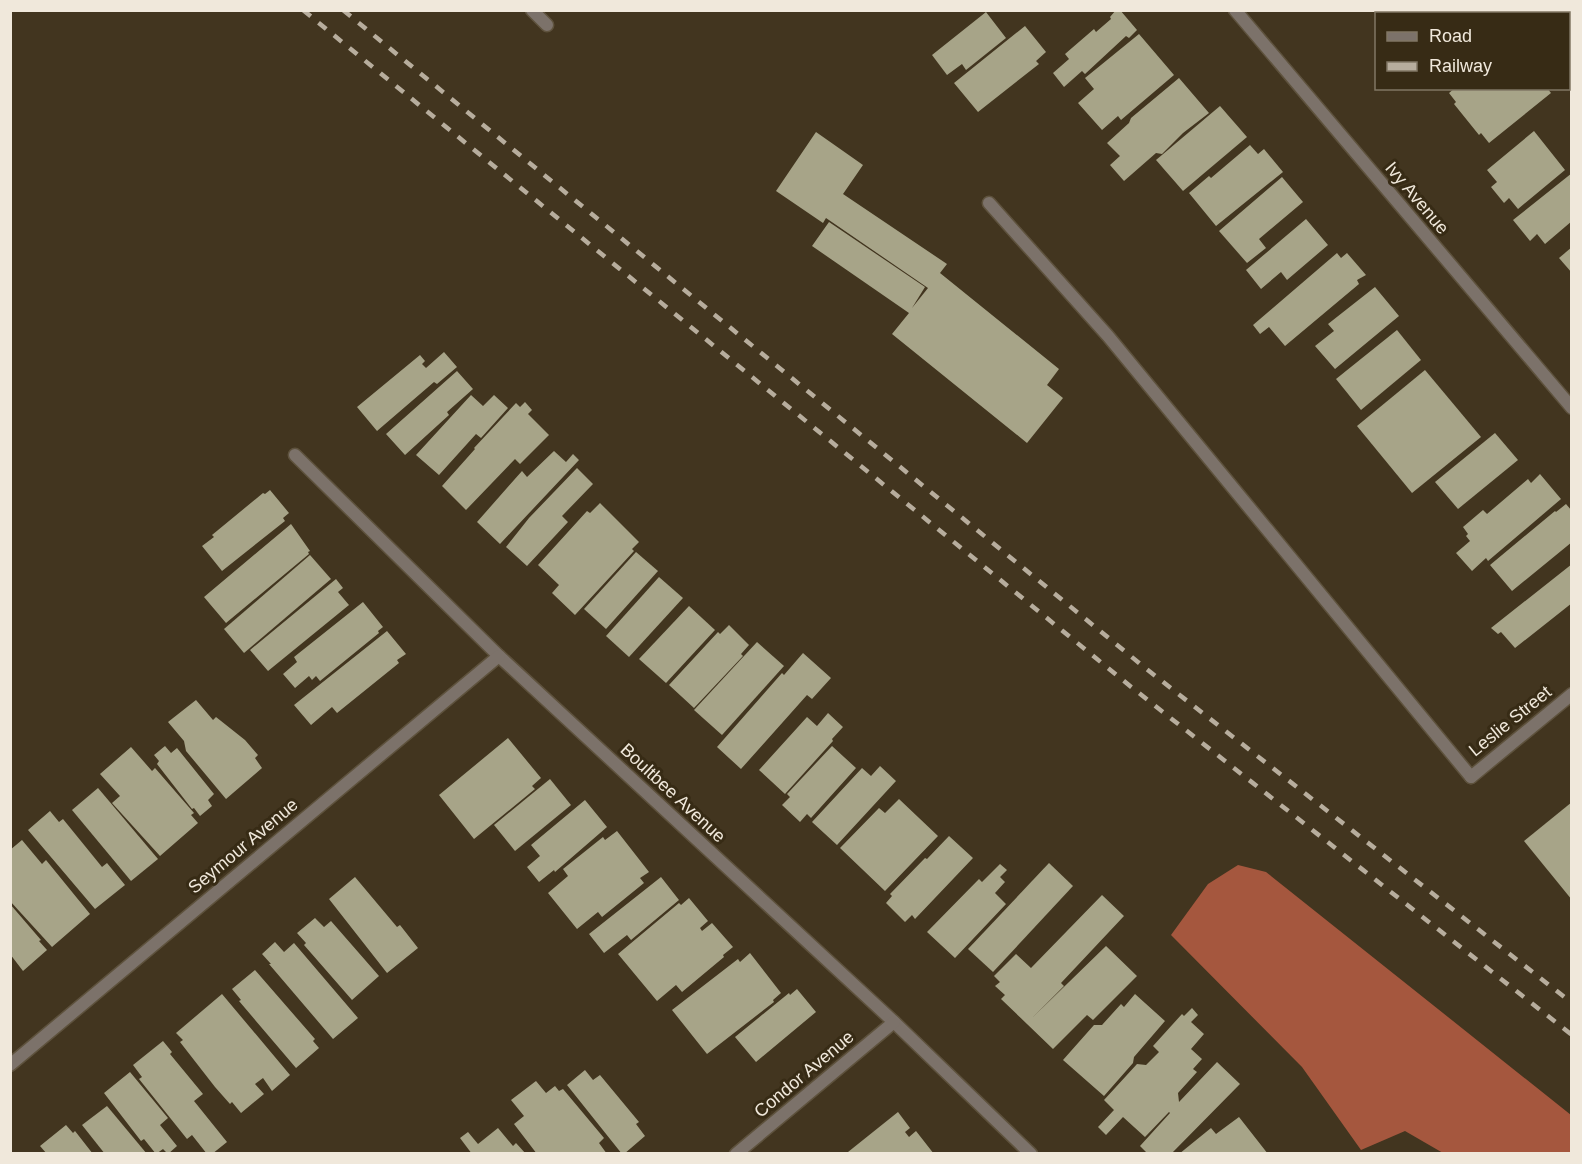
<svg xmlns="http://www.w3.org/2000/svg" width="1582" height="1164" viewBox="0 0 1582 1164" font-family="Helvetica,sans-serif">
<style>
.forest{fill:#a5573e}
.building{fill:#a7a488}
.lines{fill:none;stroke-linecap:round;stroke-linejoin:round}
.service-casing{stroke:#5e523d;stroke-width:15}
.minor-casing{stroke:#5e523d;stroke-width:15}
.service{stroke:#7c726a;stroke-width:12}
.minor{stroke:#7c726a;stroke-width:12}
.rail{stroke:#b7ad9d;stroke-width:4.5;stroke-dasharray:10 10;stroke-linecap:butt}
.labels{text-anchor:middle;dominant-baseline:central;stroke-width:6;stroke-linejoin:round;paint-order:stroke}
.street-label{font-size:18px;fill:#f0e8db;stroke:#372b15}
</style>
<rect width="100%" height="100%" fill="#42351f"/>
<!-- forest -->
<polygon class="forest" points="1238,865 1266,872 1571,1115 1571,1153 1443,1153 1405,1131 1361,1150 1302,1067 1171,935 1208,884"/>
<!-- building -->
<g class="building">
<polygon points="1116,10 1120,10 1137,30 1129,38 1126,36 1085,74 1082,71 1064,87 1053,73 1069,59 1065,54 1094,29 1096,32 1111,19 1110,17"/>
<polygon points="1401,10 1451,10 1453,14 1398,14"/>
<polygon points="986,12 1006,38 966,70 962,64 947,75 932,55"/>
<polygon points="1025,26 1046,52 1036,61 1039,64 978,112 954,83"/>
<polygon points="1139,34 1174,75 1121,120 1118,116 1102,130 1078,103 1094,89 1085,78"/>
<polygon points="1179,78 1209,113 1183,133 1162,154 1156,153 1124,181 1110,165 1120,156 1107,143 1129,123 1131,118"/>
<polygon points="1455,88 1547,88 1551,93 1489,143 1481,133 1479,135 1454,104 1456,102 1449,93"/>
<polygon points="1220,106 1247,137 1183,191 1156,160"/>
<polygon points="1534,131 1565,170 1518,209 1509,198 1504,203 1491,187 1497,182 1487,170"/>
<polygon points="816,132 863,165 843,194 947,264 940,273 1059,369 1047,385 1063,398 1027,443 892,334 909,313 812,246 829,222 925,287 912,308 928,288 826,218 823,223 776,191"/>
<polygon points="1250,145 1258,154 1264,149 1283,172 1216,226 1189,193 1209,176 1211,178"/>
<polygon points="1572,173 1572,221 1545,244 1537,234 1530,241 1513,220"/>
<polygon points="1282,177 1303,202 1259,239 1266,248 1247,263 1219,231"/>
<polygon points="1306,219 1328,245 1287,280 1281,272 1261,289 1246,270"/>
<polygon points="1572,247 1572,273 1559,258"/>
<polygon points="1337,253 1341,258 1347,253 1366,275 1357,280 1359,284 1285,346 1269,327 1260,334 1253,325"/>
<polygon points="1375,287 1399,316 1335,369 1315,346 1334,331 1328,324"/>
<polygon points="1397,330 1421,360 1361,410 1336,379"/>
<polygon points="444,352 457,367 437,384 434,382 377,431 357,407 420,355 425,361 422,364 426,368"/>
<polygon points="1425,370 1481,437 1412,493 1357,426"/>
<polygon points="457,371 473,389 447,412 449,415 405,455 386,434"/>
<polygon points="471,395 483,406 494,395 508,408 481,438 476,434 439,475 416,455"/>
<polygon points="525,402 532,410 528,414 549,435 520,464 515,459 466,510 442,486 475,449 474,448 516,403 520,407"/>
<polygon points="1495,433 1518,460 1458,509 1435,482"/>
<polygon points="554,451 566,462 573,454 579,460 500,544 477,522 522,471 527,477"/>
<polygon points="577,468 593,484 562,516 568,522 527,566 506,547 529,518"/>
<polygon points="1540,474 1561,499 1488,561 1486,558 1472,571 1456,553 1470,541 1466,536 1468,534 1463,527 1483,510 1487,514 1528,479 1531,483"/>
<polygon points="270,490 289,513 283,518 285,521 222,571 202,546 214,537 212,535 263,493 265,494"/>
<polygon points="600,503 639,542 632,549 634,551 575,615 552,593 559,585 538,565 587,511 590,513"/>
<polygon points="1566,504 1572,511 1572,542 1512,591 1490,565 1555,511 1556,512"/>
<polygon points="291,524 310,551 308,552 309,554 226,623 204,597"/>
<polygon points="636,552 658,571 606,629 584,609"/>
<polygon points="310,555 331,579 244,653 224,629"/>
<polygon points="1572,564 1572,603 1515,648 1501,632 1498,634 1491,628"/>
<polygon points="659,577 683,598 629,657 606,636"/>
<polygon points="336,579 343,588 338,592 349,605 268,671 250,650"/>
<polygon points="363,602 383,627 378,631 379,633 320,681 316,676 312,680 309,676 295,688 283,674 297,662 294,657"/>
<polygon points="689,606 715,630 666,683 639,659"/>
<polygon points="729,625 749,645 741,654 743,656 694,708 669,685 718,632 720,634"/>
<polygon points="387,631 406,654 397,660 399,663 337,713 332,707 311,725 294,705"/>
<polygon points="757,642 784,666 722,735 694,710"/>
<polygon points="803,653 831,678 812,699 807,695 741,769 717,747 782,673 784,675"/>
<polygon points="196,700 213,720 216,717 245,740 258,755 255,758 262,768 226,799 186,751 184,741 168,722"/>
<polygon points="828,713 843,727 832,739 833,741 785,794 759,770 807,717 817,726"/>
<polygon points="508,738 541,778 532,786 535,789 474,839 439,795"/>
<polygon points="165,746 171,753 177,748 214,794 208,800 212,806 200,816 194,808 192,809 157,764 159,761 154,755"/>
<polygon points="832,746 856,768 811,818 807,814 800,822 782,805 790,797 787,794"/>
<polygon points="131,747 152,771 155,768 194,813 191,815 198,823 160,856 112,803 120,796 100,774"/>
<polygon points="880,766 896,781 837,845 812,822 862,768 871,776"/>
<polygon points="550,779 571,805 515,851 494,825"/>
<polygon points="98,788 158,859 131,881 72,810"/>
<polygon points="899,799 938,836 885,891 840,848 879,808 885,813"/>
<polygon points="585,800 607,827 555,872 554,870 539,882 527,867 540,856 531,845"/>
<polygon points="1572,802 1572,900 1524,841"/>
<polygon points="50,811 59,822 63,819 102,867 107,863 125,885 95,909 28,830"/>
<polygon points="617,831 649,872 640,878 644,883 602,917 598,912 577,929 548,893 568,876 563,869 603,837 605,840"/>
<polygon points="949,836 973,858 915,919 912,915 905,922 886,903 892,896 890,894 925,858 927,859"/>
<polygon points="22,840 42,864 46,860 90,914 52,947 10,901 10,850"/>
<polygon points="1049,863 1073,886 993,972 968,949"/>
<polygon points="1000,864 1007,870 1000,877 1005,882 995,893 1006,904 955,958 927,932 979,879 982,882"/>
<polygon points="355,877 397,927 400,925 418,948 387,973 329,899"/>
<polygon points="661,877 679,900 631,940 627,935 604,953 589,934"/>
<polygon points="1102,895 1124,916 1061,983 1064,986 1031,1019 1106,946 1137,976 1093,1020 1087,1015 1053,1049 1001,999 1005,995 995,986 1000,982 994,976 1016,954 1031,968"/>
<polygon points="689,898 708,921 700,928 702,931 712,923 733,947 723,955 724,957 682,992 676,985 657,1001 618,954 679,903 681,905"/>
<polygon points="10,904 41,940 39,941 47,950 23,971 10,954"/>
<polygon points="315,918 324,927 331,921 379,976 352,1000 304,945 306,943 297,933"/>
<polygon points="275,942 284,952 294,943 358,1018 333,1039 269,964 271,964 262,954"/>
<polygon points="750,953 781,993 773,1000 774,1002 707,1054 672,1010 738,959 740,962"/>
<polygon points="255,970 315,1039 313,1041 319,1048 296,1068 239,1001 241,1000 232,989"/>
<polygon points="797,989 816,1012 756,1062 735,1037 789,993 790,995"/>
<polygon points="222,994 290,1075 272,1091 263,1078 255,1084 264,1094 241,1113 232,1102 230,1104 215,1087 180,1042 183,1040 176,1033"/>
<polygon points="1135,994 1165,1021 1134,1057 1133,1063 1104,1096 1063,1060 1094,1025 1102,1025 1121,1004 1124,1007"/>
<polygon points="1192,1008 1198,1015 1191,1022 1204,1034 1191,1049 1202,1059 1193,1069 1197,1072 1178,1093 1179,1102 1217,1062 1240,1084 1171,1154 1148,1154 1140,1146 1170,1113 1169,1112 1145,1137 1123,1117 1106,1135 1098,1127 1114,1110 1104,1100 1137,1064 1146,1065 1159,1052 1153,1046 1182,1014 1184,1016"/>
<polygon points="163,1041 172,1052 170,1054 203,1094 194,1101 227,1142 212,1154 207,1154 192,1135 187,1139 139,1079 142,1077 133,1065"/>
<polygon points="585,1070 593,1080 600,1075 639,1122 636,1124 645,1136 624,1154 622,1154 567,1085"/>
<polygon points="130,1072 168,1118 160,1125 177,1146 168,1154 163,1149 156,1154 144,1139 141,1141 104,1093"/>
<polygon points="536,1081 546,1093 555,1086 559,1091 563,1089 604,1138 599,1143 607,1154 537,1154 514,1124 524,1116 511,1100"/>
<polygon points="107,1106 147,1154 105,1154 82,1125"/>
<polygon points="898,1112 910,1128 905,1132 909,1137 916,1131 934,1154 849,1154 848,1152"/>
<polygon points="1239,1117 1268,1154 1179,1154 1211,1128 1216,1134"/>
<polygon points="66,1125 73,1133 75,1131 93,1154 47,1154 40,1146"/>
<polygon points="498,1128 513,1146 516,1143 526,1154 472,1154 460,1138 468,1132 478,1144"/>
</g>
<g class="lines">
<!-- service casing -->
<g class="service-casing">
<g id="service">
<polyline points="532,10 547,25"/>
<polyline points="989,203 1108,336 1471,777"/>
</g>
</g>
<!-- minor casing -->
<g class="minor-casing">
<g id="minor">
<polyline points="1235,10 1572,408"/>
<polyline points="295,455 499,656 894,1022 1031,1154"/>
<polyline points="1471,777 1572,694"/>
<polyline points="10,1065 499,656"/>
<polyline points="736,1154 894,1022"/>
</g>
</g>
<!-- service -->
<use href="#service" class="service"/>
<!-- minor -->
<use href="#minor" class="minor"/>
<!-- rail -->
<g class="rail">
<polyline points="303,10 1130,686 1572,1035"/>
<polyline points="343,10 1144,667 1572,1003"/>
</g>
</g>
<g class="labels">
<!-- street labels -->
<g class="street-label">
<text transform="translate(1417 198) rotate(50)">Ivy Avenue</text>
<text transform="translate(1510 721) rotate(-39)">Leslie Street</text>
<text transform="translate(673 793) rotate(43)">Boultbee Avenue</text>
<text transform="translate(243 846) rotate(-40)">Seymour Avenue</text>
<text transform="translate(804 1074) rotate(-40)">Condor Avenue</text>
</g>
</g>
<!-- border -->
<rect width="1582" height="1164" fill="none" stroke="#f0e8db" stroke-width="24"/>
<!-- legend -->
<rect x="1375" y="12" width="195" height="78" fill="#372b15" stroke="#817764" stroke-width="1.5"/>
<rect x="1387" y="32" width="30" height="9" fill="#7c726a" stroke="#817764" stroke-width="1.5"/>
<text x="1429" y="42" font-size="18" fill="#f0e8db">Road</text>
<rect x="1387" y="62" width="30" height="9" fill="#b7ad9d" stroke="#817764" stroke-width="1.5"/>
<text x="1429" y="72" font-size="18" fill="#f0e8db">Railway</text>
</svg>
